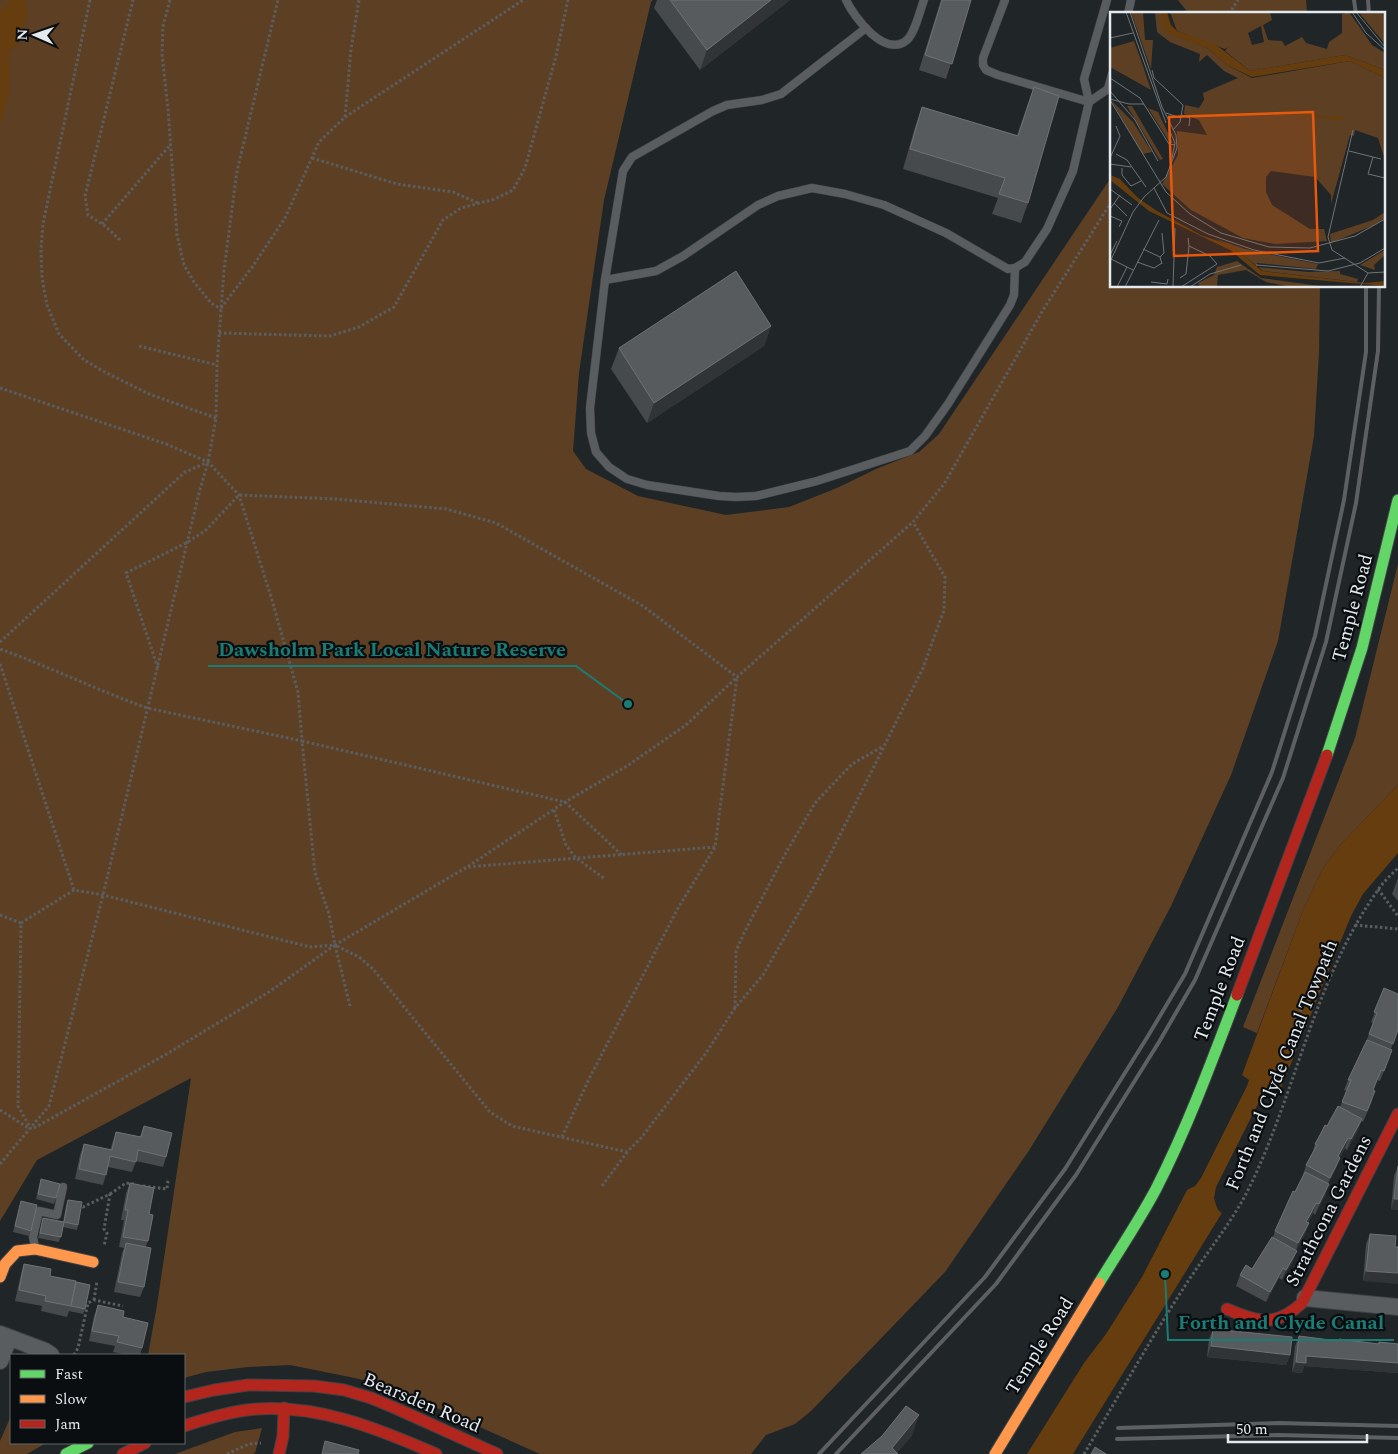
<svg xmlns="http://www.w3.org/2000/svg" width="1398" height="1454" viewBox="0 0 1398 1454" font-family="Spectral,serif">
<style>
.green{fill:#5d4024}
.water{fill:#653d0e}
.lines{fill:none;stroke-linecap:round;stroke-linejoin:round}
.lane-casing{stroke:#3e4245;stroke-width:9}
.street-casing{stroke:#3e4245;stroke-width:18}
.fast-casing{stroke:#3e4245;stroke-width:13}
.slow-casing{stroke:#3e4245;stroke-width:13}
.jam-casing{stroke:#3e4245;stroke-width:13}
.path{stroke:#5b5e60;stroke-width:3;stroke-dasharray:2.5 2.5;stroke-linecap:butt}
.lane{stroke:#5a5d60;stroke-width:8}
.street{stroke:#5a5d60;stroke-width:16}
.fast{stroke:#63d668;stroke-width:11}
.slow{stroke:#ff974d;stroke-width:11}
.jam{stroke:#b3261e;stroke-width:11}
.rail{stroke:#5d6063;stroke-width:4}
.wall{fill:#464a4c}
.shaded-wall{fill:#303436}
.building{fill:#575b5e;stroke:#6d7274}
.labels{text-anchor:middle;dominant-baseline:central;stroke-width:4.5;stroke-linejoin:round;paint-order:stroke}
.street-label{font-size:19px;fill:#e4eaee;stroke:#0a0e11}
.inset-road{fill:none;stroke:#6e7477;stroke-width:1}
.view{fill:#e8590c;fill-opacity:0.15;stroke:#e8590c;stroke-width:2.5}
.inset-edge{fill:none;stroke:#e4eaee;stroke-width:2.5}
.leader{fill:none;stroke:#1a7c74;stroke-width:2}
.callout-dot{fill:#1a7c74;stroke:#0a0e11;stroke-width:2}
.callout-label{font-size:20px;text-anchor:middle;font-weight:bold;fill:#1a7c74;stroke:#0a0e11;stroke-width:4.5;stroke-linejoin:round;paint-order:stroke}
</style>
<rect width="100%" height="100%" fill="#202528"/>
<!-- green -->
<g class="green">
<polygon points="0,0 653,0 651,2 604,200 579,373 573,451 586,469 638,496 726,515 789,507 837,488 876,469 919,452 939,434 1112,176 1112,286 1320,286 1319,353 1314,436 1278,641 1231,775 1171,906 1118,1007 1028,1152 945,1272 811,1411 795,1424 766,1435 751,1454 540,1454 383,1384 345,1376 290,1365 248,1367 206,1372 184,1378 184,1355 148,1355 157,1305 191,1078 37,1160 0,1221"/>
<polygon points="1178,0 1306,0 1307,14 1189,14"/>
<polygon points="1398,564 1398,785 1339,846 1322,870 1303,910 1257,1033 1243,1027 1355,738"/>
<polygon points="11,1416 11,1443 46,1443 27,1454 0,1454 0,1441"/>
<polygon points="262,1428 255,1453 253,1454 175,1454 235,1432"/>
</g>
<!-- water -->
<g class="water">
<polygon points="8,0 26,0 25,3 28,15 17,46 9,51 9,95 0,125 0,10 8,4"/>
<polygon points="1398,785 1398,853 1363,894 1351,916 1279,1093 1269,1089 1265,1090 1216,1187 1214,1198 1216,1205 1218,1210 1222,1213 1073,1454 1027,1454 1084,1363 1106,1334 1142,1277 1187,1190 1195,1186 1201,1178 1247,1086 1249,1080 1242,1075 1303,910 1322,870 1339,846"/>
</g>
<g class="lines">
<!-- lane casing -->
<g class="lane-casing">
<g id="lane">
<path d="M846 0C854 17 885 59 907 40 915 33 920 10 924 0"/>
<polyline points="1005,0 983,58 983,65 986,70 998,75 1089,102"/>
<polyline points="1128,14 1131,0"/>
<polyline points="866,28 781,94 762,100 727,105 713,111 632,157 623,171 605,280 590,408 591,433 596,452 609,467 627,479 647,485 719,496 736,497 756,496 817,481 910,451 925,436 948,404 1010,305 1014,295 1015,268"/>
<polyline points="1089,102 1108,89 1112,74"/>
<polyline points="605,280 656,271 683,256 758,205 778,196 812,188 845,194 884,205 946,233 1008,269 1015,268 1025,262 1047,229 1073,171 1089,102 1084,79 1107,0"/>
<polyline points="35,1247 33,1237 39,1211 57,1215 63,1187"/>
</g>
</g>
<!-- street casing -->
<g class="street-casing">
<g id="street">
<polyline points="1305,1298 1398,1307"/>
<polyline points="0,1334 45,1351 51,1355"/>
<polyline points="0,1361 9,1338"/>
</g>
</g>
<!-- fast casing -->
<g class="fast-casing">
<g id="fast">
<polyline points="1327,755 1362,648 1398,500"/>
<path d="M1099 1283C1118 1252 1139 1221 1156 1189 1188 1126 1212 1061 1237 995"/>
<polyline points="66,1454 88,1443"/>
</g>
</g>
<!-- slow casing -->
<g class="slow-casing">
<g id="slow">
<polyline points="0,1277 5,1264 17,1251 35,1249 93,1262"/>
<polyline points="995,1454 1099,1283"/>
</g>
</g>
<!-- jam casing -->
<g class="jam-casing">
<g id="jam">
<polyline points="1237,995 1327,755"/>
<path d="M1227 1309C1257 1322 1275 1328 1302 1303L1398 1114"/>
<polyline points="184,1397 214,1390 248,1385 314,1386 344,1390 371,1398 395,1408 497,1454"/>
<path d="M184 1426C205 1419 225 1413 247 1410 313 1402 377 1428 436 1454"/>
<polyline points="123,1454 145,1443"/>
<polyline points="279,1454 283,1436 284,1408"/>
</g>
</g>
<!-- path -->
<g class="path">
<polyline points="90,0 43,224 41,250 42,278 47,305 59,334 84,360 103,371 149,394 216,418"/>
<polyline points="170,0 163,26 162,54 168,109 177,235 184,265 194,282 211,303 221,309"/>
<polyline points="1229,14 1238,0"/>
<polyline points="345,117 523,0"/>
<polyline points="312,158 397,184 453,192 478,203"/>
<polyline points="102,224 171,144"/>
<polyline points="120,240 105,226 88,215 85,196 133,0"/>
<polyline points="221,308 253,266 285,218 319,142 345,117 351,49 359,0"/>
<polyline points="219,333 330,336 359,327 394,307 443,220 461,208 495,199 513,190 525,168 556,56 568,0"/>
<polyline points="139,346 217,365"/>
<path d="M0 388 166 444 208 462 239 495 272 600 298 692 302 741 147 708C97 690 50 667 0 649"/>
<polyline points="0,642 185,472 208,462"/>
<polyline points="0,664 74,890"/>
<polyline points="158,668 126,573 188,542 206,530 239,495 336,499 446,509 496,523 643,606 737,677 913,522 944,484 1043,310 1112,201"/>
<polyline points="554,810 566,845 576,858 605,879"/>
<polyline points="715,847 467,867 565,802 627,766 686,725 737,677"/>
<polyline points="1378,889 1398,916"/>
<polyline points="0,915 21,923 18,1106 31,1129"/>
<polyline points="21,923 74,890 103,895 310,947 335,945 467,867"/>
<polyline points="1355,925 1398,929"/>
<polyline points="350,1006 335,945 359,957 373,969 490,1112 512,1126 627,1152 641,1138 706,1053 735,1008 763,975 817,881 923,668 944,610 945,577 913,522"/>
<polyline points="735,1008 736,951 744,933 784,856 815,803 852,764 882,747"/>
<polyline points="1296,1021 1307,1025"/>
<polyline points="1294,1025 1308,993"/>
<polyline points="0,1110 30,1129"/>
<polyline points="34,1128 165,1055 269,992 335,945 329,914 315,873 302,741 565,802 622,855"/>
<polyline points="562,1137 590,1077 677,910 715,847 737,678"/>
<polyline points="0,1164 49,1106 103,895 198,497 208,462 216,418 217,365 224,270 237,171 278,0"/>
<polyline points="143,1186 167,1189 168,1180"/>
<polyline points="602,1186 627,1152"/>
<polyline points="110,1194 126,1183 134,1184"/>
<polyline points="78,1205 83,1207 110,1194 104,1229 107,1233 104,1246"/>
<polyline points="94,1300 97,1281"/>
<polyline points="74,1355 78,1348 88,1303 94,1300 123,1306"/>
<polyline points="227,1454 249,1444 261,1443"/>
<path d="M1084 1454C1117 1399 1148 1343 1183 1289 1205 1254 1233 1222 1251 1184 1297 1088 1315 978 1378 890 1383 882 1391 875 1398 868"/>
</g>
<!-- lane -->
<use href="#lane" class="lane"/>
<!-- street -->
<use href="#street" class="street"/>
<!-- fast -->
<use href="#fast" class="fast"/>
<!-- slow -->
<use href="#slow" class="slow"/>
<!-- jam -->
<use href="#jam" class="jam"/>
<!-- rail -->
<g class="rail">
<polyline points="1354,0 1356,14"/>
<polyline points="1368,0 1369,14"/>
<polyline points="1118,1428 1278,1423 1398,1426"/>
<polyline points="1117,1439 1278,1435 1398,1438"/>
<polyline points="819,1454 985,1277 1065,1169 1148,1036 1185,974 1272,772 1315,636 1344,500 1366,352 1366,286"/>
<polyline points="836,1454 996,1284 1076,1175 1159,1042 1195,980 1283,778 1326,642 1356,503 1378,351 1379,286"/>
</g>
</g>
<!-- wall -->
<g class="wall">
<polygon points="657,0 790,0 700,70 654,8"/>
<polygon points="941,0 971,0 946,79 919,70"/>
<polygon points="1034,87 1028,203 1021,223 992,214 998,198 903,169 915,127 922,107 1017,135"/>
<polygon points="771,326 764,346 647,423 611,369 619,348"/>
<polygon points="1398,878 1398,901 1392,894"/>
<polygon points="1384,988 1398,1030 1391,1049 1392,1050 1380,1081 1377,1080 1373,1090 1372,1101 1363,1122 1361,1121 1358,1130 1347,1150 1345,1148 1340,1157 1336,1168 1328,1184 1325,1195 1315,1215 1313,1213 1308,1223 1309,1223 1305,1234 1296,1250 1293,1261 1282,1280 1279,1278 1266,1302 1236,1286 1240,1275 1252,1269 1273,1237 1275,1231 1303,1176 1303,1175 1306,1165 1312,1154 1315,1144 1340,1107 1347,1091 1344,1090 1348,1080 1366,1042 1373,1023 1371,1022"/>
<polygon points="144,1126 166,1157 163,1167 136,1161 132,1172 108,1167 103,1185 75,1179 80,1155 84,1144 110,1150 116,1132 140,1137"/>
<polygon points="1398,1166 1398,1210 1391,1209 1394,1176"/>
<polygon points="41,1179 56,1198 54,1204 36,1199"/>
<polygon points="130,1183 149,1214 148,1241 146,1246 144,1287 140,1297 114,1292 122,1253 124,1248 119,1247 124,1220 121,1220 126,1193"/>
<polygon points="68,1200 78,1225 77,1230 63,1227 59,1242 38,1238 43,1218 63,1222 66,1205"/>
<polygon points="21,1201 31,1231 29,1236 13,1232"/>
<polygon points="1370,1234 1395,1247 1363,1281 1366,1244"/>
<polygon points="24,1264 50,1276 85,1309 83,1314 69,1311 67,1317 41,1311 42,1306 15,1301 21,1274"/>
<polygon points="98,1305 123,1317 142,1348 140,1355 127,1355 113,1352 115,1346 89,1341 94,1316"/>
<polygon points="1213,1329 1290,1355 1286,1365 1207,1357 1209,1339"/>
<polygon points="1299,1336 1338,1341 1378,1344 1379,1342 1398,1344 1398,1373 1304,1366 1302,1373 1292,1372 1295,1346"/>
</g>
<!-- shaded-wall -->
<g class="shaded-wall">
<polygon points="771,0 790,0 700,70 707,50"/>
<polygon points="771,326 764,346 647,423 654,403"/>
<polygon points="1362,1119 1358,1130 1347,1150 1351,1139"/>
<polygon points="1348,1138 1345,1148 1334,1167 1338,1156"/>
<polygon points="1340,1158 1336,1168 1326,1188 1330,1178"/>
<polygon points="1329,1184 1325,1195 1315,1215 1319,1204"/>
<polygon points="1394,1199 1398,1199 1398,1210 1391,1209"/>
<polygon points="1316,1203 1313,1213 1303,1232 1306,1222"/>
<polygon points="1309,1223 1305,1234 1295,1254 1298,1243"/>
<polygon points="1297,1251 1293,1261 1282,1280 1286,1270"/>
<polygon points="1283,1268 1279,1278 1266,1302 1270,1292"/>
<polygon points="1366,1271 1398,1273 1398,1284 1363,1281"/>
<polygon points="1211,1346 1290,1355 1286,1365 1207,1357"/>
<polygon points="1306,1356 1398,1363 1398,1373 1304,1366 1302,1373 1292,1372 1296,1362"/>
<polygon points="919,1415 912,1436 896,1454 892,1448"/>
</g>
<!-- building -->
<g class="building">
<polygon points="670,0 771,0 707,50"/>
<polygon points="942,0 971,0 952,64 925,55"/>
<polygon points="1034,87 1059,96 1028,203 999,194 1005,178 910,149 922,107 1018,136"/>
<polygon points="736,271 771,326 654,403 619,348"/>
<polygon points="1384,988 1398,994 1398,1030 1393,1044 1369,1034 1377,1013 1374,1012"/>
<polygon points="1367,1040 1392,1050 1384,1071 1381,1070 1373,1090 1375,1091 1367,1111 1342,1102 1351,1080 1348,1080"/>
<polygon points="1338,1106 1362,1119 1351,1139 1348,1138 1338,1156 1340,1158 1330,1178 1306,1165 1317,1145 1315,1144 1320,1135 1325,1125 1327,1126"/>
<polygon points="144,1126 172,1133 166,1157 138,1150 136,1162 110,1156 106,1175 79,1169 84,1144 112,1150 116,1132 141,1137"/>
<polygon points="1398,1166 1398,1199 1394,1199"/>
<polygon points="1305,1172 1329,1184 1319,1204 1316,1203 1311,1213 1306,1222 1309,1223 1298,1243 1275,1231 1293,1191 1295,1192"/>
<polygon points="41,1179 60,1184 56,1198 38,1194"/>
<polygon points="130,1183 154,1188 149,1214 153,1215 148,1241 123,1237 128,1210 125,1210"/>
<polygon points="68,1200 82,1202 78,1225 64,1222 61,1237 40,1233 43,1218 64,1222"/>
<polygon points="21,1201 37,1205 31,1231 15,1226"/>
<polygon points="1370,1234 1396,1236 1395,1247 1398,1247 1398,1273 1366,1271"/>
<polygon points="1272,1237 1297,1251 1286,1270 1283,1268 1270,1292 1240,1275 1246,1265 1252,1269"/>
<polygon points="126,1243 151,1248 144,1287 118,1282"/>
<polygon points="24,1264 51,1269 50,1276 76,1281 71,1306 45,1301 46,1296 19,1290"/>
<polygon points="76,1282 90,1285 85,1309 71,1306"/>
<polygon points="98,1305 124,1311 123,1317 148,1323 142,1348 117,1342 119,1336 92,1331"/>
<polygon points="1213,1329 1292,1337 1290,1355 1211,1346"/>
<polygon points="1299,1336 1338,1341 1339,1339 1379,1344 1379,1342 1398,1344 1398,1363 1306,1356 1306,1363 1296,1362"/>
<polygon points="906,1406 919,1415 892,1448 898,1454 861,1454 882,1436"/>
<polygon points="325,1441 359,1450 358,1454 322,1454"/>
<polygon points="1095,1447 1106,1454 1091,1454"/>
</g>
<g class="labels">
<!-- street labels -->
<g class="street-label">
<text transform="translate(1353 608) rotate(-75)">Temple Road</text>
<text transform="translate(1220 989) rotate(-69)">Temple Road</text>
<text transform="translate(1282 1065) rotate(-68)">Forth and Clyde Canal Towpath</text>
<text transform="translate(1329 1211) rotate(-63)">Strathcona Gardens</text>
<text transform="translate(1040 1346) rotate(-58)">Temple Road</text>
<text transform="translate(422 1403) rotate(23)">Bearsden Road</text>
</g>
</g>
<!-- overview -->
<g transform="translate(1110 12)">
<rect width="275" height="275" fill="#202528"/>
<path d="M21 0H33L35 28H43L41 57ZM45 0H52L65 23 97 36 117 53 142 66 240 49 275 66V148L268 126 245 118 244 124 240 123 221 192V183L205 165 161 159 156 165V180L162 193 200 217H214L217 229 165 232 133 226 81 198 52 172 68 143 67 119 97 123 89 108 74 102 75 93 89 96 94 88 93 81 128 66 114 59 97 43 89 50 90 42 60 30 47 20ZM60 0H160L162 8 153 13 158 28 172 29 175 34 192 25 196 31 217 37 219 30 232 21V2L239 0 262 33 275 41V58L235 43 140 59 115 39 118 35 115 37 67 19ZM151 14 154 30 142 33 138 21ZM249 0H275V32L251 3ZM24 29 32 51 41 78 0 55V36ZM1 88 23 110 42 140 33 142ZM17 94H22L53 147 50 148ZM38 96 48 100 63 131H60ZM275 200V206L262 214 221 231 220 222 263 208ZM106 227 135 237 208 252 206 257 147 251V255L198 260 230 259V262L248 267 247 270 153 259 124 236ZM275 238V243L264 253 265 258 250 253ZM127 249 151 266 218 275H182L156 270 136 258 108 263 107 275H90L88 271 104 263 107 255Z" fill="#5d4024" fill-rule="evenodd"/>
<path d="M57 0 61 13 67 19 105 32 140 59 235 43 275 58V66L240 49 142 65 117 53 97 36 59 22 53 16 50 1ZM169 96 220 105 231 103 233 108H220ZM0 163 10 167 28 186 47 199 91 223 122 234 152 259 255 271 275 269V274L150 263 120 238 39 199 0 168Z" fill="#653d0e"/>
<path class="inset-road" d="M16 0 56 111M242 0 256 21 275 38M246 0 275 35M0 26 23 21M42 58 44 66 73 93 70 110 63 118M0 66 30 86 59 132 65 133M0 79 25 108 48 149M0 87 19 92H34M0 88 56 180 80 202 111 221 159 235 200 236 245 224 275 207M56 101 71 106M72 103 80 106 79 114M59 117 65 131 62 146M243 118 218 225 222 238 258 261M239 139 271 147M6 142 17 148 36 175M263 145 258 162 275 166M0 146 10 124 6 114M0 152 21 155M12 156V163L21 174 31 169M44 176 57 201 98 222 144 238 209 251 235 246M0 177 22 193M4 191 17 204M0 197 10 183M0 204 12 209 9 215M33 237 50 245 52 252M0 243 7 229M50 245 54 241 52 221M1 247 23 258M0 250 23 200 34 185 56 165 67 136 66 123 52 95 20 0M27 250 44 256 52 251M146 253 218 259 250 251 275 236M258 261 275 260M70 266 76 262 79 234M41 270 57 272 58 267M7 275 17 255M15 275 49 208M63 275 65 216M71 275 107 252 100 244 79 234 78 226M80 275 100 262 131 253M250 275 258 261"/>
<path class="view" d="M203 100 208 239 64 244 59 105Z"/>
<rect width="275" height="275" class="inset-edge"/>
</g>
<!-- callouts -->
<path class="leader" d="M628 704L576 666H208M1165 1274L1168 1340H1394"/>
<g class="callout-dot">
<circle cx="628" cy="704" r="5"/>
<circle cx="1165" cy="1274" r="5"/>
</g>
<g class="callout-label">
<text x="392" y="656">Dawsholm Park Local Nature Reserve</text>
<text x="1281" y="1329">Forth and Clyde Canal</text>
</g>
<!-- legend -->
<rect x="10" y="1354" width="175" height="90" fill="#0a0e11" stroke="#616669"/>
<rect x="20" y="1370" width="25" height="8" fill="#63d668" stroke="#616669"/>
<text x="55" y="1379" font-size="15" fill="#e4eaee">Fast</text>
<rect x="20" y="1395" width="25" height="8" fill="#ff974d" stroke="#616669"/>
<text x="55" y="1404" font-size="15" fill="#e4eaee">Slow</text>
<rect x="20" y="1420" width="25" height="8" fill="#b3261e" stroke="#616669"/>
<text x="55" y="1429" font-size="15" fill="#e4eaee">Jam</text>
<!-- north arrow -->
<g transform="translate(35 35) rotate(272)" stroke="#0a0e11" stroke-width="4" paint-order="stroke">
<path d="M0-4L9 19L0 12L-9 19Z" fill="#e4eaee"/>
<text y="-8" font-size="14" font-weight="bold" text-anchor="middle" fill="#e4eaee">N</text>
</g>
<!-- scale -->
<path d="M1228 1434v8h139v-8" fill="none" stroke="#e4eaee" stroke-width="2.5"/>
<text x="1236" y="1434" font-size="15" fill="#e4eaee" stroke="#0a0e11" stroke-width="4" paint-order="stroke">50 m</text>
</svg>
